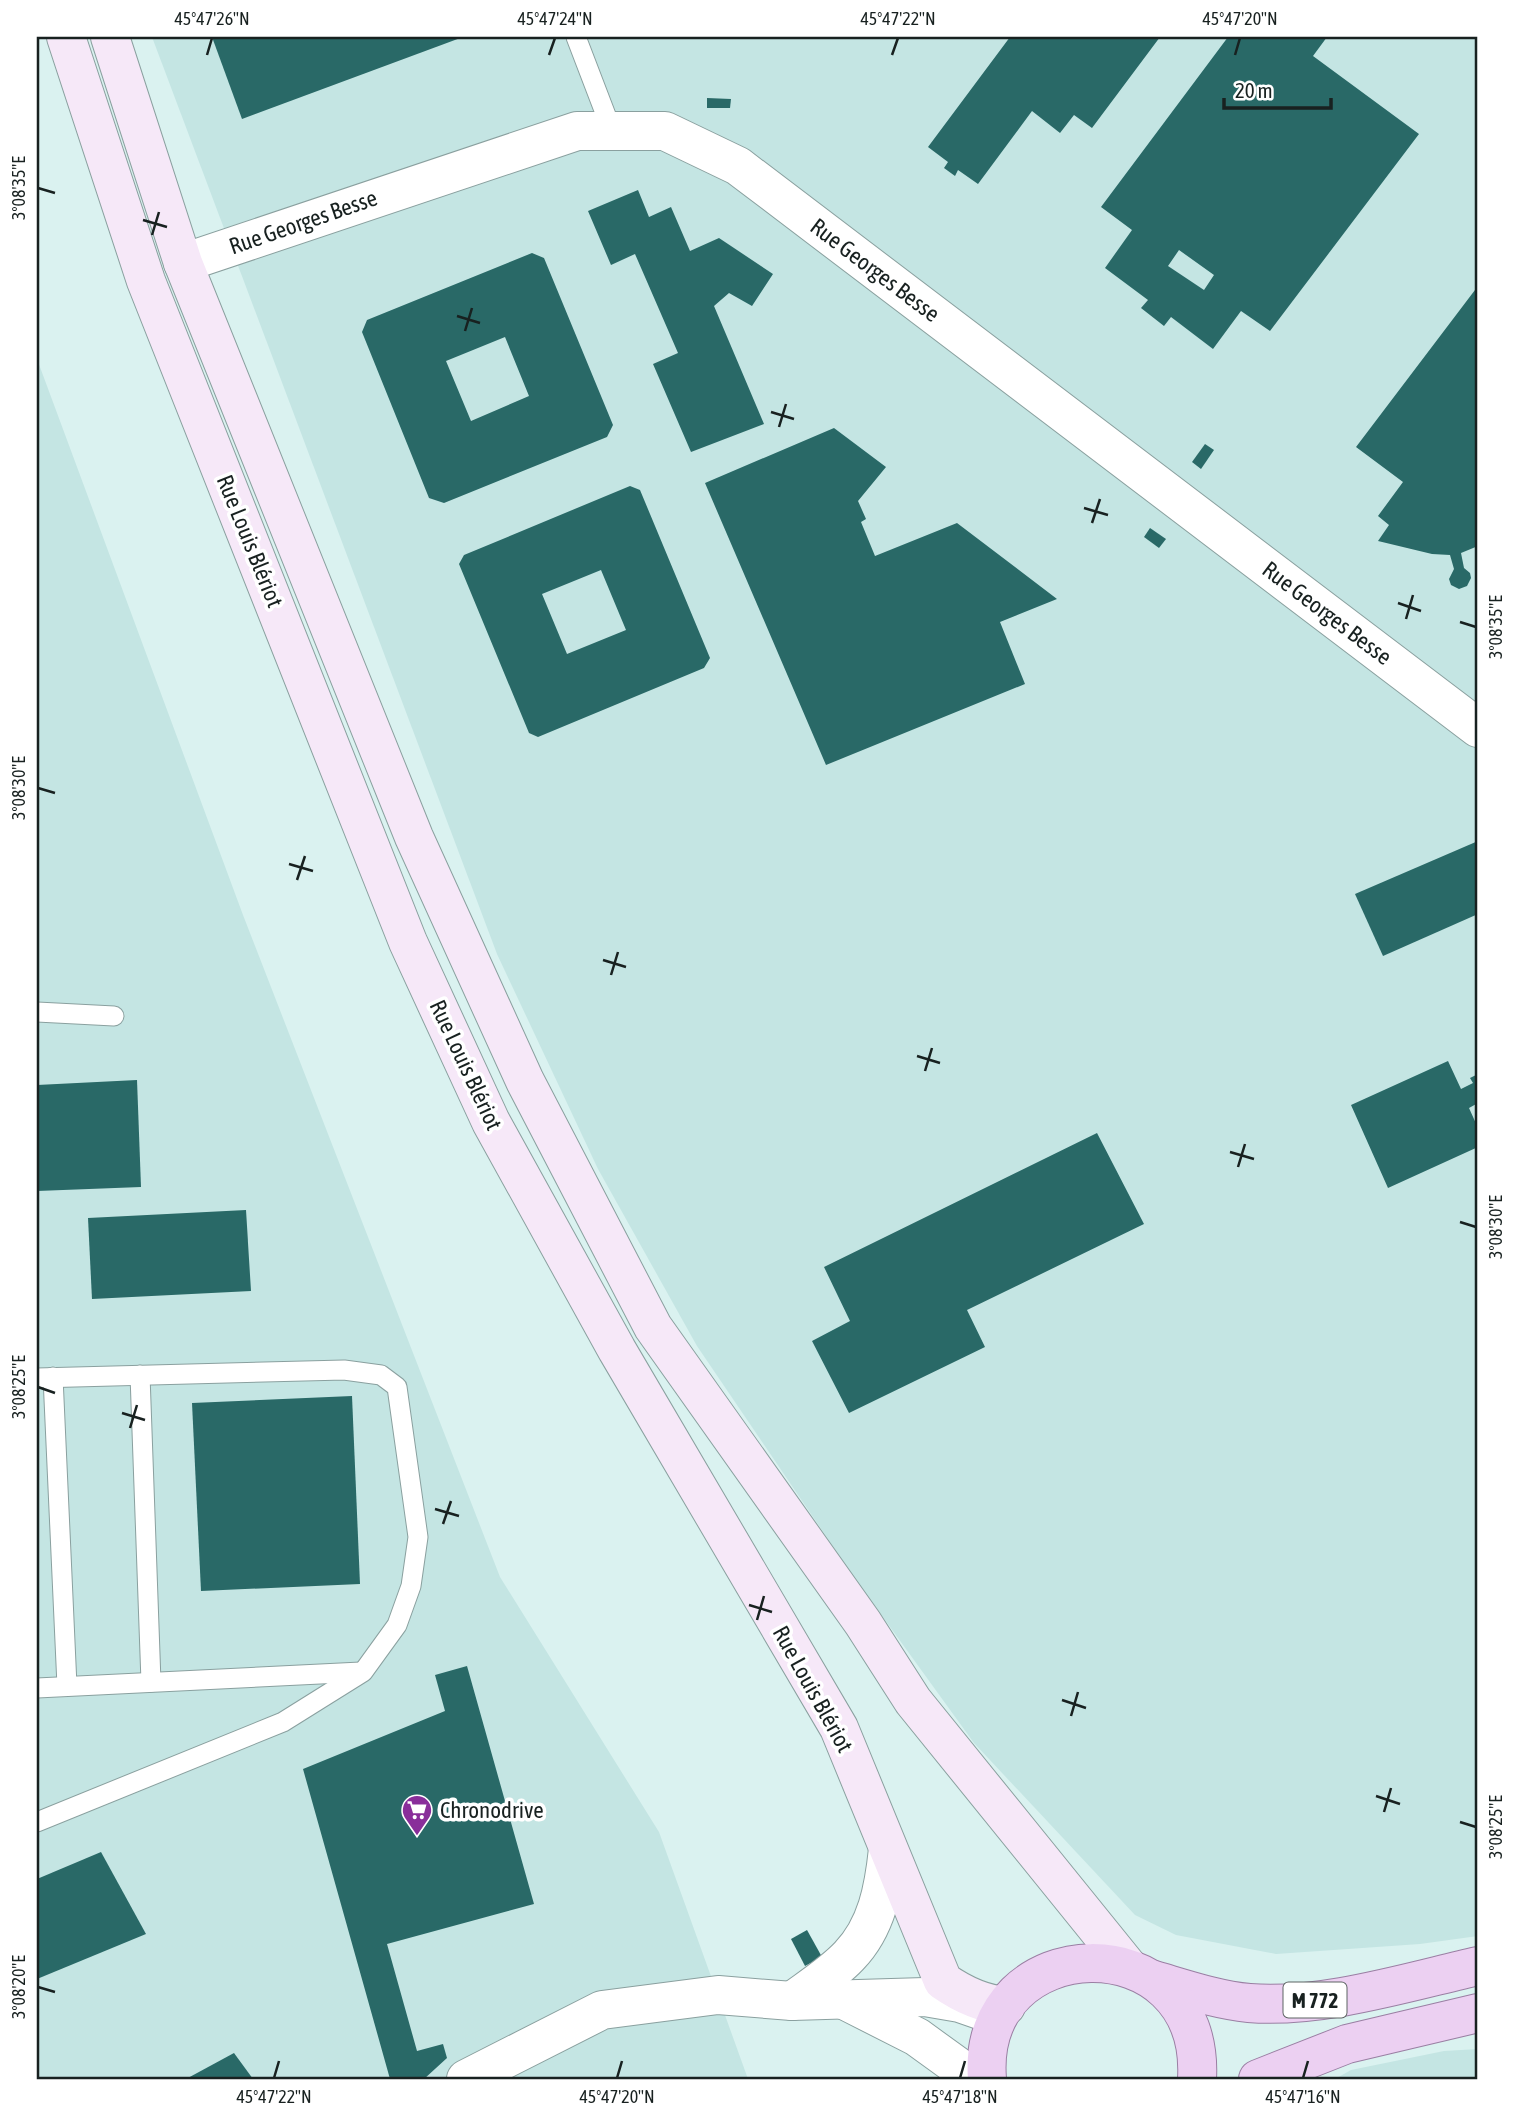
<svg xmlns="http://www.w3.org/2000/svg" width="1515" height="2116" viewBox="0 0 1515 2116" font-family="'Asap Condensed',sans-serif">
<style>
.built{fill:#c4e5e3}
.building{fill:#296967;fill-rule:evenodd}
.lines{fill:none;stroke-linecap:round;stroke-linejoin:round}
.service-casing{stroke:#8aa09f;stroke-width:21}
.minor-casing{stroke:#8aa09f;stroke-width:40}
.tertiary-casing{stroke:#8aa09f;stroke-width:40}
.secondary-casing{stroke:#8aa09f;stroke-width:40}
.primary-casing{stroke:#9a7fa3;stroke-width:40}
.service{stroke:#fff;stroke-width:19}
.minor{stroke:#fff;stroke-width:38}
.tertiary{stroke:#fff;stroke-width:38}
.secondary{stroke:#f6e8f8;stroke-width:38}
.primary{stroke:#ecd0f2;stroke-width:38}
.ticks{fill:none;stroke:#182120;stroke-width:2.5}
.labels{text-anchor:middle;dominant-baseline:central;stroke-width:7;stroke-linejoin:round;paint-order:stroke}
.shield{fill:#fff;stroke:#5d6463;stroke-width:2}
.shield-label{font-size:21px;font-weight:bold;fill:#182120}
.street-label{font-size:23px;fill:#182120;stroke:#fff}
.poi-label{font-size:23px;fill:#182120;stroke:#fff;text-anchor:start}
.neatline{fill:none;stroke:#182120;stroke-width:2.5}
.ticks-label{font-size:18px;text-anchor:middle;fill:#182120}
</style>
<rect width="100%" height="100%" fill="#daf2f0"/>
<!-- built -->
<g class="built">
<polygon points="152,37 1478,37 1478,1936 1420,1944 1276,1954 1176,1935 1135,1915 974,1743 851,1573 697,1346 598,1169 497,954"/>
<polygon points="37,359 243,915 500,1577 659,1832 748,2079 37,2079"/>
<polygon points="1478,2049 1478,2079 1335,2079 1351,2070 1444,2051"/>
</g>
<!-- building -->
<g class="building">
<polygon points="212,37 463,37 242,119"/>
<polygon points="1010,37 1160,37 1092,128 1074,115 1060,133 1032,111 978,184 958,170 955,176 944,168 948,162 928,147"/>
<path d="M1228 37H1327L1313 56 1419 134 1270 331 1241 311 1213 349 1171 317 1164 326 1141 308 1148 300 1105 268 1132 230 1101 207ZM1179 250 1214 275 1204 290 1168 266Z"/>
<polygon points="707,98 731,99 730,108 707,108"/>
<polygon points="638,190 649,217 671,207 690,251 719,238 773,274 752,306 729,293 714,306 764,424 691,452 653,364 678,353 635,254 611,265 588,211"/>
<path d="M532 253 544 258 613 425 607 437 444 503 429 498 362 332 367 320ZM505 337 529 396 471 421 446 361Z"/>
<polygon points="1478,286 1478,546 1461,553 1464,568 1470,573 1471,578 1467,586 1459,589 1451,585 1449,579 1454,569 1450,555 1432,554 1378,541 1389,525 1378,516 1403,482 1356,447"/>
<polygon points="834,428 886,467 858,501 866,519 861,522 875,556 957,523 1057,599 1000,622 1025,684 826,765 705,483"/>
<polygon points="1205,444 1214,450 1201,469 1192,462"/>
<path d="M630 486 640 490 710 658 704 668 538 737 529 733 459 564 464 555ZM601 570 626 630 567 654 542 594Z"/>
<polygon points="1150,528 1166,539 1159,548 1144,537"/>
<polygon points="1478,841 1478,914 1383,956 1355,894"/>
<polygon points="1448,1061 1461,1089 1473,1083 1470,1078 1478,1074 1478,1103 1469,1108 1478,1128 1478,1147 1388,1188 1351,1105"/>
<polygon points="137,1080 141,1187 37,1191 37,1085"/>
<polygon points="1097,1133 1144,1224 967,1310 985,1347 849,1413 812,1341 850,1321 824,1267"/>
<polygon points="246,1210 251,1291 92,1299 88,1218"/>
<polygon points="352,1396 360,1584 201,1591 192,1403"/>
<polygon points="467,1666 534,1904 387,1944 417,2051 443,2044 447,2058 424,2079 390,2079 303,1769 445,1711 435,1675"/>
<polygon points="101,1852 146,1934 37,1979 37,1879"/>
<polygon points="807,1930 822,1957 805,1966 791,1939"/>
<polygon points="234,2053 253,2079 186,2079"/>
</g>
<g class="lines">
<!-- service casing -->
<g class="service-casing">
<g id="service">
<polyline points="576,37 612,131"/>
<polyline points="37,1012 114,1016"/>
<polyline points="140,1375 151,1682"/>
<polyline points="53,1377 67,1686"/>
<polyline points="37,1378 344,1370 381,1375 397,1387 418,1537 411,1586 397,1625 363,1672 283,1722 37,1822"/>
<polyline points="37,1688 361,1672"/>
</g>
</g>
<!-- minor casing -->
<g class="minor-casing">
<polyline id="minor" points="183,263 577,131 665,131 738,166 1478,728"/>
</g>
<!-- tertiary casing -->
<g class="tertiary-casing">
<g id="tertiary">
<path d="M792 2001C811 1987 833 1973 849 1956 877 1927 884 1888 888 1849"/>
<polyline points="846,2001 917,2037 975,2079"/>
<polyline points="466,2079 602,2010 718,1995 792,2001 925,1997 960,2003 983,2011"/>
</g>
</g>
<!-- secondary casing -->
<g class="secondary-casing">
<g id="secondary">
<path d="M66 37 146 281 408 942 491 1122 617 1350 839 1728 943 1981C963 1995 982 2004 1006 2006"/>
<polyline points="110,37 183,263 414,837 525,1081 653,1327 863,1623 913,1701 1129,1968"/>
</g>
</g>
<!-- primary casing -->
<g class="primary-casing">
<g id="primary">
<path d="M1154 1980C1185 1989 1217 2000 1249 2003 1321 2009 1408 1982 1478 1966"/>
<path d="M987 2079C975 1928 1206 1921 1197 2079"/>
<polyline points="1258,2079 1347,2044 1478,2013"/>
</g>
</g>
<!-- service -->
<use href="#service" class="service"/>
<!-- minor -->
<use href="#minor" class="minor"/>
<!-- tertiary -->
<use href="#tertiary" class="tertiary"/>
<!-- secondary -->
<use href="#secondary" class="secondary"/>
<!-- primary -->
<use href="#primary" class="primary"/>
</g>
<!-- ticks -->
<path class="ticks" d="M207 55 212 38M549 55 555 38M892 55 898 38M1235 55 1240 38M38 188 55 193M143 220 167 227M152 235 159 212M457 316 480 323M465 331 472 308M771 412 794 419M779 427 786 404M1084 508 1108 515M1092 523 1100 499M1398 603 1421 611M1406 619 1413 595M1460 622 1476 627M38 788 55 793M289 864 313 871M297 880 305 856M603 960 626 967M611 975 618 952M917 1056 940 1063M925 1071 932 1048M1230 1152 1254 1159M1238 1167 1245 1144M1460 1222 1476 1227M38 1387 55 1393M122 1413 145 1420M130 1428 137 1405M435 1509 459 1516M443 1524 451 1501M749 1605 772 1612M757 1620 764 1596M1062 1700 1086 1708M1071 1716 1078 1692M1376 1796 1400 1804M1384 1812 1391 1788M1460 1822 1476 1827M38 1987 55 1992M274 2078 279 2061M617 2078 622 2061M960 2078 965 2061M1303 2078 1308 2061"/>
<!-- icons -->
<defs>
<g id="supermarket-pin" transform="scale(1.575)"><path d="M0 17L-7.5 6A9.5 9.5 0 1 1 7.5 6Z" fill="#892e9a" stroke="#fff"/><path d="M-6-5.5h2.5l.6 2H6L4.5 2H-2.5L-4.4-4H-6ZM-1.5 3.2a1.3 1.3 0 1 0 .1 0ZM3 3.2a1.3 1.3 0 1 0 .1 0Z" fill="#fff"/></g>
</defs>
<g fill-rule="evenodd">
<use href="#supermarket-pin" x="417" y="1810"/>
</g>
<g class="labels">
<!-- shield labels -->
<rect class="shield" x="1283.5" y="1982.5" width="63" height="35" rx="5"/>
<g class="shield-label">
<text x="1315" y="2000">M 772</text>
</g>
<!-- street labels -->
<g class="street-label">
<text transform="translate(303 222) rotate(-19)">Rue Georges Besse</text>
<text transform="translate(875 270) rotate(37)">Rue Georges Besse</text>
<text transform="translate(250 541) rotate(68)">Rue Louis Blériot</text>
<text transform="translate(1327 613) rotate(37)">Rue Georges Besse</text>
<text transform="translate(466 1065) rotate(65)">Rue Louis Blériot</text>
<text transform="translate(813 1689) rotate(61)">Rue Louis Blériot</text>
</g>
<!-- poi labels -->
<g class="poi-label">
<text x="440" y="1810">Chronodrive</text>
</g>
</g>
<!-- border -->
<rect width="1515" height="2116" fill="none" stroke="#ffffff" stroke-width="77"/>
<!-- scale -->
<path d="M1224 98v10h107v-10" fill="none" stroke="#182120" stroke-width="3.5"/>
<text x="1235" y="98" font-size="21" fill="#182120" stroke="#ffffff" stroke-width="5" paint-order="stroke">20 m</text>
<rect x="38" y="38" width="1438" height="2040" class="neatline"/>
<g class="ticks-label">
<text x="212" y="25">45°47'26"N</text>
<text x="555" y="25">45°47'24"N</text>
<text x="898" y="25">45°47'22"N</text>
<text x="1240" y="25">45°47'20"N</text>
<text transform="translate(19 188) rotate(-90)" y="6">3°08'35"E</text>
<text transform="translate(1496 627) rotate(-90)" y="6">3°08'35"E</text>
<text transform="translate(19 788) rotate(-90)" y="6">3°08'30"E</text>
<text transform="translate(1496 1227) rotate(-90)" y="6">3°08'30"E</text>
<text transform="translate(19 1387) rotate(-90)" y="6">3°08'25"E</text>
<text transform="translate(1496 1827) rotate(-90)" y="6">3°08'25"E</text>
<text transform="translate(19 1987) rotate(-90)" y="6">3°08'20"E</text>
<text x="274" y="2103">45°47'22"N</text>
<text x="617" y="2103">45°47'20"N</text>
<text x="960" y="2103">45°47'18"N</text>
<text x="1303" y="2103">45°47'16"N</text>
</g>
</svg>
